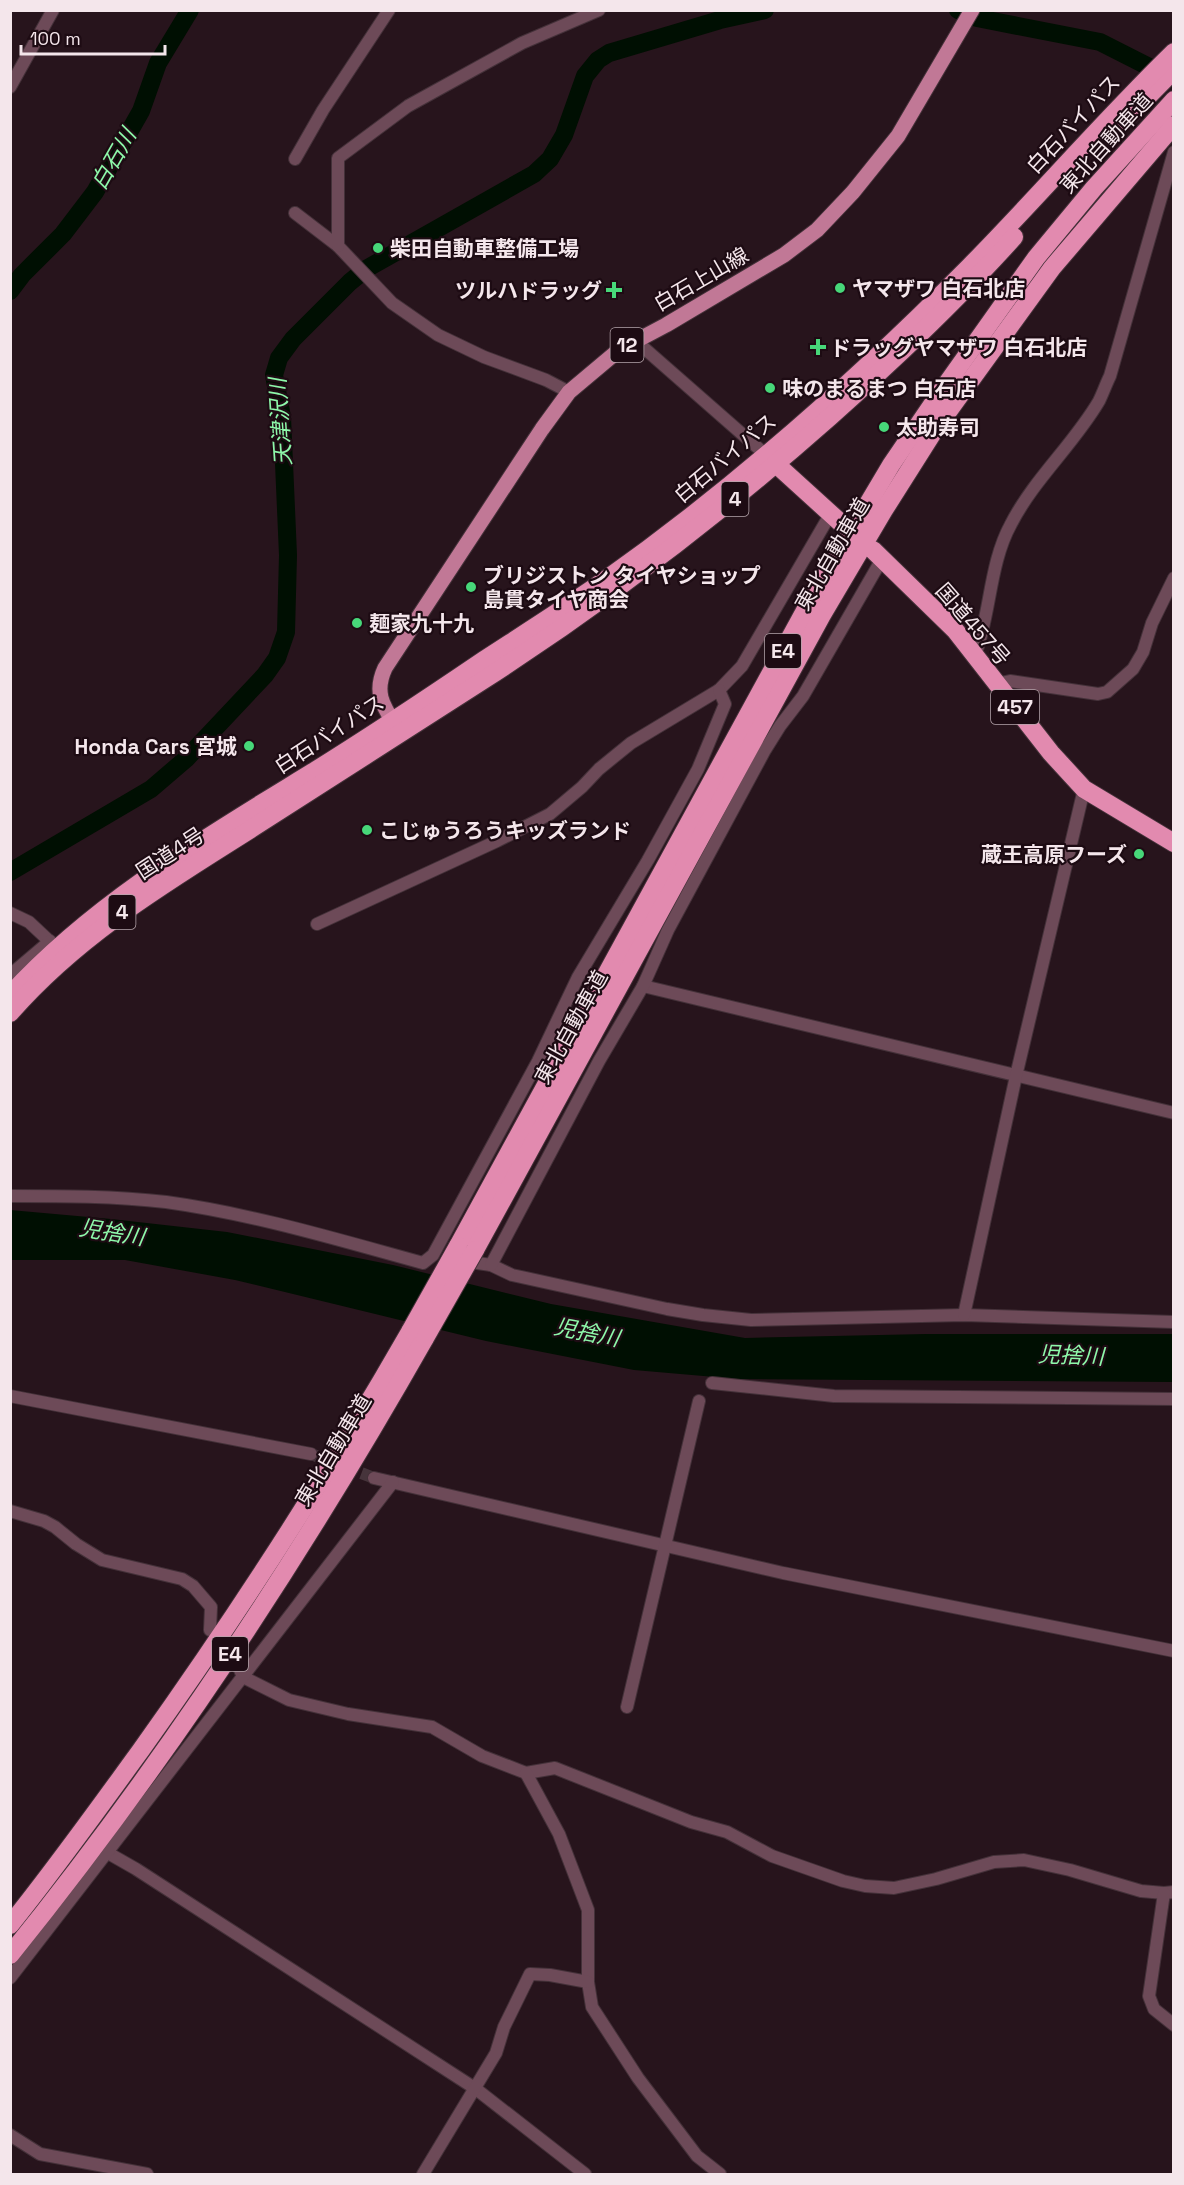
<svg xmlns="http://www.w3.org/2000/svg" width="1184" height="2185" viewBox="0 0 1184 2185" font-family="'Space Grotesk','Noto Sans JP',sans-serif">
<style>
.water{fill:#000f02}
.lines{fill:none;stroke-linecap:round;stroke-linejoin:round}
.river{stroke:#000f02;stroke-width:18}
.minor-tunnel{stroke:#46343b;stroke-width:12;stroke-dasharray:12 6;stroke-linecap:butt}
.minor-casing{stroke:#443139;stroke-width:14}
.major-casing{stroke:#443139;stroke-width:17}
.highway-casing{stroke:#443139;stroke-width:20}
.minor{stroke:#6d4a58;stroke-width:12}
.major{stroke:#c17896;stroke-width:15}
.highway{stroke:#e28aaf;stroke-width:18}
.highway-bridge-casing{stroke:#443139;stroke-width:20;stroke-linecap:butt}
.highway-bridge{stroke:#e28aaf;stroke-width:18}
.poi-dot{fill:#47d779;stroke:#1d0b13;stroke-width:2}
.labels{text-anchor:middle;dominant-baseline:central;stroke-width:4.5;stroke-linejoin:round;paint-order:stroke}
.shield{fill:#1d0b13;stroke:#b4a4aa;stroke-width:1.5}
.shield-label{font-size:20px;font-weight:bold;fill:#f4e6eb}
.street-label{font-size:21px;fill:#f4e6eb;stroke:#1d0b13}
.poi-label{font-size:21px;font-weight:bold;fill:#f4e6eb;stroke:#1d0b13;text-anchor:start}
.water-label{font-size:22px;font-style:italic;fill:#8ef8aa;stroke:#1d0b13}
</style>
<rect width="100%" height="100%" fill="#27141c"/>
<!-- water -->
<polygon class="water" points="10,1210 111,1219 227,1232 393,1265 551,1304 745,1338 926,1334 1173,1334 1173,1382 738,1379 634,1370 486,1341 235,1280 125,1260 11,1260"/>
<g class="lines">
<!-- river -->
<g class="river">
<polyline points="958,10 977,18 1100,42 1169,77"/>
<polyline points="10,291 22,275 63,234 95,192 141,111 158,63 190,10"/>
<polyline points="10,872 151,789 186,759 265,675 277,658 286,632 288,555 282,417 274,375 279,358 293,339 350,282 366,269 534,174 550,159 564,135 585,76 598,60 609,53 720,20 765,10"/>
</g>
<!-- minor-tunnel -->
<polyline class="minor-tunnel" points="311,1454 374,1478"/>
<!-- minor casing -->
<g class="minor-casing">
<g id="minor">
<polyline points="10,87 53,10"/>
<polyline points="295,159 323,110 389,10"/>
<polyline points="295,213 338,246 392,303 438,335 484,357 546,380 569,392"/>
<polyline points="338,246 338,158 408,106 522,43 599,10"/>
<polyline points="636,341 766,455"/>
<path d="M975 655C991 613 989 564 1011 524 1034 479 1074 444 1099 401 1103 393 1106 384 1110 376L1174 152"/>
<polyline points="996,684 1010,681 1098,694 1107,692 1133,669 1143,652 1152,623 1174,578"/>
<polyline points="10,913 29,922 61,952"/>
<polyline points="317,924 497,841 550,814 582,787 599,769 631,743 719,690 742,666 831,513"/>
<polyline points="10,975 50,941"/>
<polyline points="643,986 1174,1113"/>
<path d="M10 1196C62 1196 114 1196 166 1202 253 1214 339 1240 423 1263L433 1255 538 1061 578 977 648 860 698 769 725 704 719 690"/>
<polyline points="464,1261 491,1265 512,1275 667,1309 703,1315 751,1320 964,1315 1174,1322"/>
<polyline points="491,1265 599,1061 643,986 668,930 765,750 780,726 803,696 882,559"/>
<polyline points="964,1315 1016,1076 1084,789"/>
<polyline points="712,1383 834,1396 1174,1399"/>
<polyline points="10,1396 311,1454"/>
<polyline points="374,1478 783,1573 1174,1651"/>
<polyline points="10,1511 44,1521 55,1527 76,1544 102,1560 182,1579 193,1586 211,1607 210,1630"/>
<polyline points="238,1665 243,1677 289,1700 348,1714 432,1727 482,1756 526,1773 555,1768 691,1822 727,1832 772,1856 843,1881 865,1886 894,1888 936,1879 994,1862 1024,1860 1070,1870 1141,1891 1164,1893 1174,1892"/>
<polyline points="627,1707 699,1401"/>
<polyline points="526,1773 559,1834 588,1910 588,1982 592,2007 638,2078 697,2156 720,2174"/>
<polyline points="108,1853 136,1869 476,2089 585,2174"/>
<polyline points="1164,1893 1149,1996 1154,2009 1174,2025"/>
<polyline points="10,1978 393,1482"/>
<polyline points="10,2135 40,2154 147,2174"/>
<polyline points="423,2174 496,2053 504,2027 530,1974 550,1975 588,1982"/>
</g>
</g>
<!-- major casing -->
<g class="major-casing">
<path id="major" d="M398 730C384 707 373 694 385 668L542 429 569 392 619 350 666 325 784 255 817 230 853 192 898 136 972 10"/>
</g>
<!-- highway casing -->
<g class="highway-casing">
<g id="highway">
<polyline points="1111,134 1174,70"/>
<polyline points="767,456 842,524"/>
<polyline points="873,550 955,630 1051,753 1084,789 1174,843"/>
<path d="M10 995C95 902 207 837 313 772 371 736 428 698 484 660 524 634 565 608 604 581 734 489 858 379 970 266 1039 196 1103 121 1174 52"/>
<path d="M10 1013C79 934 167 882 254 827 331 778 408 728 485 679 635 582 773 473 902 351 941 314 978 277 1014 237"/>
<polyline points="458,1246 808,605 891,465 938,396 1036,258 1094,188 1174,100"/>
<polyline points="475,1250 822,615 884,510 934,431 1052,268 1174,125"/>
<path d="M10 1925C56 1868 98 1809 141 1750 238 1614 328 1475 411 1330"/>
<path d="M10 1955C166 1762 303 1553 425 1338"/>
</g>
</g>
<!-- minor -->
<use href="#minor" class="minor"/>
<!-- major -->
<use href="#major" class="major"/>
<!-- highway -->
<use href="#highway" class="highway"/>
<!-- highway-bridge casing -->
<g class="highway-bridge-casing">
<g id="highway-bridge">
<polyline points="411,1330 458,1246"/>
<polyline points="425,1338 475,1250"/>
</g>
</g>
<!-- highway-bridge -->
<use href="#highway-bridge" class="highway-bridge"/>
</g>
<!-- markers -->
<g class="poi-dot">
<circle cx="378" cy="248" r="6"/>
<circle cx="840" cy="288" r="6"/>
<path d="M611 281h6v6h6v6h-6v6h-6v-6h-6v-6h6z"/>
<path d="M815 338h6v6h6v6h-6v6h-6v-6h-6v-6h6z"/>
<circle cx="770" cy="388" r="6"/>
<circle cx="884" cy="427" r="6"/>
<circle cx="471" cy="587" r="6"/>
<circle cx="357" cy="623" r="6"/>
<circle cx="249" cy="746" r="6"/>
<circle cx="367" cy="830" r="6"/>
<circle cx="1139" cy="854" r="6"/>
</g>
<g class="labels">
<!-- shield labels -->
<g class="shield">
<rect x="610.5" y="328" width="33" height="34" rx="4.5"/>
<rect x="721.5" y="482" width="27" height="34" rx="4.5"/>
<rect x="765" y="634" width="36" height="34" rx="4.5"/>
<rect x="991" y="690" width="48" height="34" rx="4.5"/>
<rect x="108.5" y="895" width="27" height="34" rx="4.5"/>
<rect x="212" y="1637" width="36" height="34" rx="4.5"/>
</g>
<g class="shield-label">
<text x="627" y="345">12</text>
<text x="735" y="499">4</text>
<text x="783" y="651">E4</text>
<text x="1015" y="707">457</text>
<text x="122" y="912">4</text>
<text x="230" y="1654">E4</text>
</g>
<!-- street labels -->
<g class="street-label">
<text transform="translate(1073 124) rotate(-47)">白石バイパス</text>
<text transform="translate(1106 143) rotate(-48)">東北自動車道</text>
<text transform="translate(701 279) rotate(-30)">白石上山線</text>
<text transform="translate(725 458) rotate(-40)">白石バイパス</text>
<text transform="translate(832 554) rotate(-60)">東北自動車道</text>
<text transform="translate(973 624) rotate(49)">国道457号</text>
<text transform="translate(329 734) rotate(-33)">白石バイパス</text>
<text transform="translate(170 853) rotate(-33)">国道4号</text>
<text transform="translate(571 1027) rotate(-61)">東北自動車道</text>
<text transform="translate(333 1450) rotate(-59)">東北自動車道</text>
</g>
<!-- poi labels -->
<g class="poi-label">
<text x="390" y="248">柴田自動車整備工場</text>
<text x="852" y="288">ヤマザワ 白石北店</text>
<text x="602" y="290" text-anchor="end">ツルハドラッグ</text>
<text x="830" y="347">ドラッグヤマザワ 白石北店</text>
<text x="782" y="388">味のまるまつ 白石店</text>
<text x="896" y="427">太助寿司</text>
<text x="483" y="575">ブリジストン タイヤショップ<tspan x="483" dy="24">島貫タイヤ商会</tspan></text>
<text x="369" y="623">麺家九十九</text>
<text x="237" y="746" text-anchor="end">Honda Cars 宮城</text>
<text x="379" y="830">こじゅうろうキッズランド</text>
<text x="1127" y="854" text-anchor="end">蔵王高原フーズ</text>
</g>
<!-- water labels -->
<g class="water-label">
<text transform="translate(113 159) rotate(-60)">白石川</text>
<text transform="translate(280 422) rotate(-94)">天津沢川</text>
<text transform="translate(112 1232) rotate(9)">児捨川</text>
<text transform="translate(587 1332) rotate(11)">児捨川</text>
<text transform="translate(1071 1355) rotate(2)">児捨川</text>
</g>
</g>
<!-- border -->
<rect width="1184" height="2185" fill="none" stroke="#f4e6eb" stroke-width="24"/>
<!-- scale -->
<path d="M21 45v9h144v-9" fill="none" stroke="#f4e6eb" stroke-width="3"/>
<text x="30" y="45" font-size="18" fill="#f4e6eb" stroke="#1d0b13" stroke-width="4.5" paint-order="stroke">100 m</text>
</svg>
